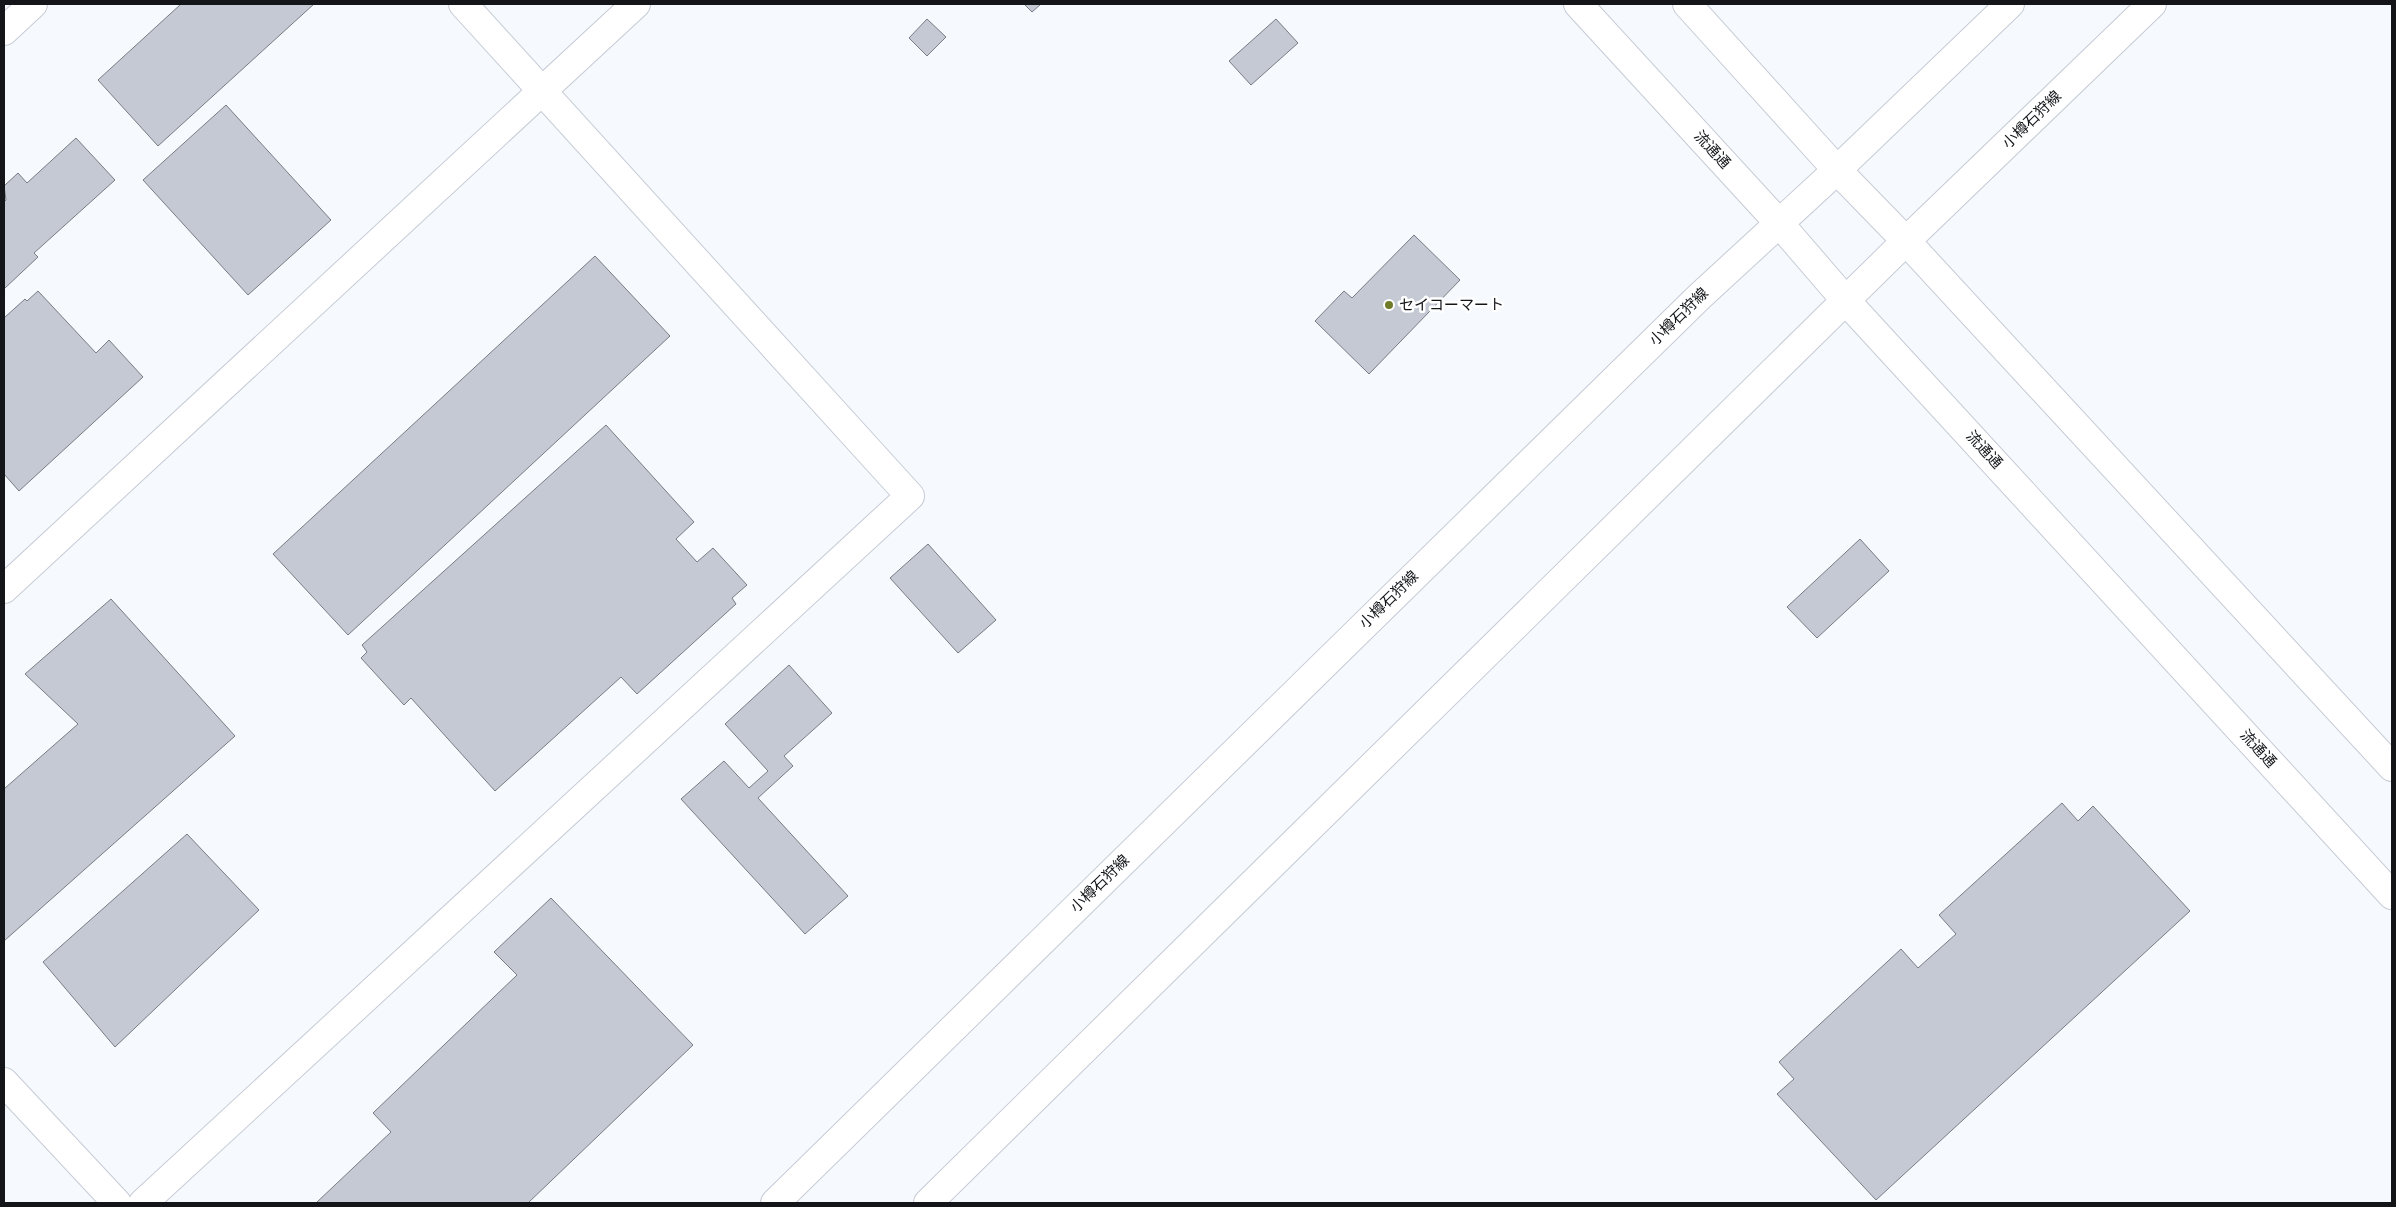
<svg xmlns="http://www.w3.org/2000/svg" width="2396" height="1207" viewBox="0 0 2396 1207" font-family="'Source Sans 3','Noto Sans JP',sans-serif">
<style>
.building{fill:#c4c9d3;stroke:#777c85}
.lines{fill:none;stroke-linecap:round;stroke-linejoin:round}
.street-casing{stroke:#c6cbd6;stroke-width:30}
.secondary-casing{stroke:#c6cbd6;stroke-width:30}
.street{stroke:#fff;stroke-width:28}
.secondary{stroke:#fff;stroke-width:28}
.poi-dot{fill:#707b27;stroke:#fff;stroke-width:2}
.labels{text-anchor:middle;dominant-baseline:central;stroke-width:5;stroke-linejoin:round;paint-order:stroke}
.street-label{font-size:15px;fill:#131519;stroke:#fff}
.poi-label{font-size:15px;fill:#131519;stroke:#fff;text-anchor:start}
</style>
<rect width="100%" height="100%" fill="#f6f9fd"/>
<!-- building -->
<g class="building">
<polygon points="181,4 314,4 158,146 98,80"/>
<polygon points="1024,4 1041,4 1032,12"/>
<polygon points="927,19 946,37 927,56 909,38"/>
<polygon points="1276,19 1298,43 1251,85 1229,61"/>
<polygon points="226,105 331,220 248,295 143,180"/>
<polygon points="76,138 115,180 34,253 38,257 4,289 4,202 6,200 4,186 18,173 27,183"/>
<polygon points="1414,235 1460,280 1369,374 1315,321 1344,291 1352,298"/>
<polygon points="595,256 670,336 348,635 273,554"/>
<polygon points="38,291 96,353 109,340 143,377 19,491 4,474 4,318 25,299 27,301"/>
<polygon points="606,425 694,522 676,539 697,562 713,548 747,585 732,598 736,604 637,694 621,677 495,791 411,698 404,705 361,658 367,652 362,645"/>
<polygon points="1860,539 1889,571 1817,638 1787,607"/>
<polygon points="928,544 996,620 958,653 890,578"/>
<polygon points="111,599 235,736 4,941 4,789 78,724 25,674"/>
<polygon points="789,665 832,713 784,756 793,766 758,798 848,896 805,934 681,799 724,761 749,788 768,771 725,724"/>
<polygon points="2062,803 2078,821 2093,806 2190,911 1876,1200 1777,1094 1794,1079 1779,1062 1901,949 1918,968 1956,934 1939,915"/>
<polygon points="187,834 259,910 115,1047 43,962"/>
<polygon points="551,898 693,1045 528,1203 316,1203 391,1132 373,1113 517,975 494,952"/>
</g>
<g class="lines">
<!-- street casing -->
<g class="street-casing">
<g id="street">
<polyline points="4,31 33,4"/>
<polyline points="4,589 636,4"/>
<polyline points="4,1082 117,1203"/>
<polyline points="143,1203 910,496 463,4"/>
</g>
</g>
<!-- secondary casing -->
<g class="secondary-casing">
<g id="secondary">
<polyline points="1578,4 1779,223 1847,302 2392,895"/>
<polyline points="1687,4 1837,170 1906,241 2392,767"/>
<polyline points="775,1203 1699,297 1837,170 2010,4"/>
<polyline points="928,1203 1906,241 2152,4"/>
</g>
</g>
<!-- street -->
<use href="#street" class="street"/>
<!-- secondary -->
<use href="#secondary" class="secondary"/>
</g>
<!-- markers -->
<circle class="poi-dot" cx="1389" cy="305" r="5"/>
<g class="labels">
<!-- street labels -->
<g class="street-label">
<text transform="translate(2032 120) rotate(-44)">小樽石狩線</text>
<text transform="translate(1712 150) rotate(47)">流通通</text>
<text transform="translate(1679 317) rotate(-44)">小樽石狩線</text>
<text transform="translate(1984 450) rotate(47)">流通通</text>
<text transform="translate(1389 600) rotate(-44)">小樽石狩線</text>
<text transform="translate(2258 749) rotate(47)">流通通</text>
<text transform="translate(1100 884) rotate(-44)">小樽石狩線</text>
</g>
<!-- poi labels -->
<g class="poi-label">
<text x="1399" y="305">セイコーマート</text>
</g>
</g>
<!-- border -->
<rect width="2396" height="1207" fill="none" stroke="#131519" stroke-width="10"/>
</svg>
